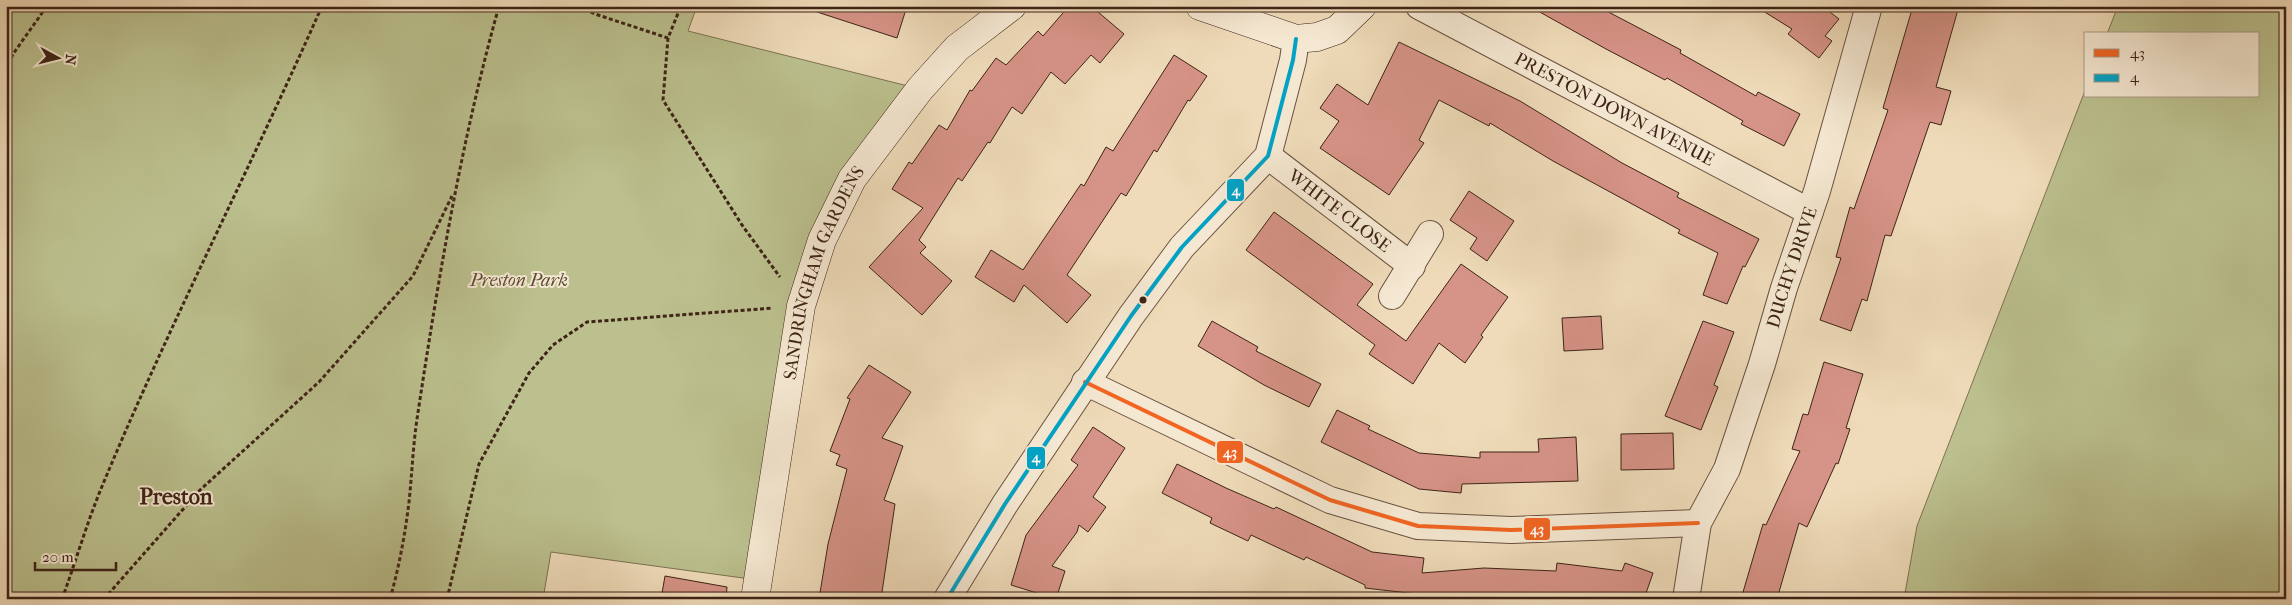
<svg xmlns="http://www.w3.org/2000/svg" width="2292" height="605" viewBox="0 0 2292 605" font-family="'IM FELL French Canon',serif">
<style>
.green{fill:#bbc08e;stroke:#7c7252}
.building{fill:#d69387;stroke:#3e2317}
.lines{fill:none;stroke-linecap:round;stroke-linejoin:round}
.street-casing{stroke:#6a5140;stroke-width:28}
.secondary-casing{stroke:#3e2317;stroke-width:29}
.path{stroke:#3e2317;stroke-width:3;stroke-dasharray:4 2.5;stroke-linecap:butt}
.street{stroke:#f5e8d2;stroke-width:26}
.secondary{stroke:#f5e8d2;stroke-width:28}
.bus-1-casing{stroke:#f5e8d2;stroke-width:8}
.bus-2-casing{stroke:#f5e8d2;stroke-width:8}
.bus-1{stroke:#f26522;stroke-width:4}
.bus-2{stroke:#03a2c5;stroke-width:4}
.bus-dot{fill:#3e2317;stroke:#f5e8d2;stroke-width:2}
.labels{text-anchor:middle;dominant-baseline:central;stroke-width:4;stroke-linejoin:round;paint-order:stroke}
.street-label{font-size:18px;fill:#3e2317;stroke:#f5e8d2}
.park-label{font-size:18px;font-style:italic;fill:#5d4a35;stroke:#f5e8d2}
.district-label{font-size:22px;font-weight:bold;fill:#3e2317;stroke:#f5e8d2}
.line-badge{stroke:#f5e8d2;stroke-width:2}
.badge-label{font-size:14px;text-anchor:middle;font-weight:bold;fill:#fff}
</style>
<rect width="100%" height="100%" fill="#efdbb9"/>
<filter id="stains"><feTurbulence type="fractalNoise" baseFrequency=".004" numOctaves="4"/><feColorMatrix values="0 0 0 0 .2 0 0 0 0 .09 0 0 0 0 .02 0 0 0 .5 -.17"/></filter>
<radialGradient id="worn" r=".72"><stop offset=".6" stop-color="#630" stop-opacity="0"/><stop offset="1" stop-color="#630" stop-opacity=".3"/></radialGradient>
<!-- green -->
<g class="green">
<polygon points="6,6 697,6 688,31 920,89 822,240 758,580 551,552 543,599 6,599"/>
<polygon points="2118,6 2286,6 2286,599 1904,599 1917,526 2086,88 2086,96 2258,96 2258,34 2107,34"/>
</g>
<!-- building -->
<g class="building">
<polygon points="815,6 907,6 897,38 814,11"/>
<polygon points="1069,6 1091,6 1124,34 1100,63 1091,55 1065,84 1051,72 1022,114 1012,107 990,143 988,142 962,181 958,178 919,240 926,247 920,253 952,281 922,315 869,267 923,208 892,189 909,162 912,164 939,125 947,130 970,90 972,91 996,58 1006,65 1038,31 1043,36"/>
<polygon points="1529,6 1597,6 1681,50 1680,53 1756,96 1758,92 1800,114 1784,146 1741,124 1743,121 1667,78 1665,80 1606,49"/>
<polygon points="1755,6 1822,6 1839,19 1825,36 1832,41 1819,58 1788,34 1792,29"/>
<polygon points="1913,6 1959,6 1936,87 1951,91 1941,125 1930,122 1891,236 1885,235 1867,301 1862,299 1851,331 1820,320 1841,258 1836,257 1850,207 1854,209 1888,110 1883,108"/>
<polygon points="1399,42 1520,101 1622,163 1679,193 1677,197 1759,239 1745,267 1743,266 1727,304 1703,295 1718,253 1678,233 1680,230 1553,161 1490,123 1489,126 1439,100 1419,140 1424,143 1389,195 1320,148 1339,121 1320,108 1337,84 1368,105"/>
<polygon points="1174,55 1207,76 1190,101 1188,100 1157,152 1154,150 1126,196 1121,193 1067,275 1091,295 1067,323 1024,285 1014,302 975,277 991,250 1023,270 1081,184 1084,186 1106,147 1113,151"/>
<polygon points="1469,191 1514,221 1487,261 1470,249 1477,238 1450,220"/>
<polygon points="1274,212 1373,284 1357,305 1406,341 1461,264 1508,297 1481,335 1483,337 1465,363 1439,343 1413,384 1369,354 1375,345 1246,250"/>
<polygon points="1601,316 1603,349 1564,351 1562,318"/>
<polygon points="1212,321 1258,347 1256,351 1321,384 1309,407 1264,385 1198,346"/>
<polygon points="1703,321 1734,332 1714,385 1718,387 1701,430 1665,416"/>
<polygon points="1824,362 1863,374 1846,428 1850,429 1838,464 1836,463 1807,527 1799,523 1777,599 1741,599 1763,524 1766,525 1800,451 1792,449 1803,414 1808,415"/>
<polygon points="869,365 911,392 882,438 903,446 884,500 895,504 881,599 819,599 828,544 847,469 836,465 840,455 830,451 850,399 847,398"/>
<polygon points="1337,410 1370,426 1368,429 1419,453 1480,458 1480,452 1539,452 1538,439 1576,437 1578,481 1462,484 1461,493 1419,489 1321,442"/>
<polygon points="1093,427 1125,448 1093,497 1106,507 1088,532 1079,525 1077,532 1052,566 1065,571 1056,599 1011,585 1026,535 1078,465 1071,460"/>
<polygon points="1673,433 1674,469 1621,470 1621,434"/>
<polygon points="1177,464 1226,488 1274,509 1276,507 1372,552 1424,558 1422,573 1484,568 1556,571 1557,563 1622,571 1625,563 1653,573 1644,599 1443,599 1443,597 1365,588 1365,585 1306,557 1304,560 1251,535 1248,541 1210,523 1212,518 1162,493"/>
<polygon points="665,576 727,587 726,599 661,599"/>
</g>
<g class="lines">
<!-- street casing -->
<g class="street-casing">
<g id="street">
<path id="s1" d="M1419 6 1810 212"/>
<path id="s2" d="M1268 156 1412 266"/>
<polyline points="1392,296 1430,234"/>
<polyline points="1085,382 1330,500 1418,526 1511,530 1698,523"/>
<polyline points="947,599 1005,504 1131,316 1182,247 1268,156 1293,60 1296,39"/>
<path id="s3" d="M1686 599 1698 523 1727 469 1762 364 1784 288 1817 191 1869 6"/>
</g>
</g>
<!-- secondary casing -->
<g class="secondary-casing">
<g id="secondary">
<polyline points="1200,6 1296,39 1317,37 1337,30 1362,6"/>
<path id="s4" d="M755 599 801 306 822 240 852 179 920 89 957 48 1012 6"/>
</g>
</g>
<!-- path -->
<g class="path">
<polyline points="579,6 595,14 668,38 681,6"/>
<polyline points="668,38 663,100 742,225 780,277"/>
<polyline points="6,70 13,54 47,6"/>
<path d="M62 599C76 561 87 522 103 484 170 323 251 167 322 6"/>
<polyline points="104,599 200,490 319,382 413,276 452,196"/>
<path d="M390 599C399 567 405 535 409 502 412 474 413 446 417 419 438 280 461 142 499 6"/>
<polyline points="447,599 479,464 529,373 553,345 587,322 773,308"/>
</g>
<!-- street -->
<use href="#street" class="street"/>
<!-- secondary -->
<use href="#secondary" class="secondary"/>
<!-- bus-1 casing -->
<g class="bus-1-casing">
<polyline id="bus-1" points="1085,382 1330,500 1418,526 1511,530 1698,523"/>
</g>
<!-- bus-2 casing -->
<g class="bus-2-casing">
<polyline id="bus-2" points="947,599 1005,504 1131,316 1182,247 1268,156 1293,60 1296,39"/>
</g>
<!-- bus-1 -->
<use href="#bus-1" class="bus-1"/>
<!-- bus-2 -->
<use href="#bus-2" class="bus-2"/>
</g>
<!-- markers -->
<circle class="bus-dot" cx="1143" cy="300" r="4.5"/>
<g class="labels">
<!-- street labels -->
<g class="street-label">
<text stroke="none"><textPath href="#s1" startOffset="221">PRESTON DOWN AVENUE</textPath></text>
<text stroke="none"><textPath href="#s2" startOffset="90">WHITE CLOSE</textPath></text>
<text stroke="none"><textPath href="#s3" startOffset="350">DUCHY DRIVE</textPath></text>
<text stroke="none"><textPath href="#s4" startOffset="335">SANDRINGHAM GARDENS</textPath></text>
</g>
<!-- park labels -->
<g class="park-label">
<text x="519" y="280">Preston Park</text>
</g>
<!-- district labels -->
<g class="district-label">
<text x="176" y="497">Preston</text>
</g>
</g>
<g class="line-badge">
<rect x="1226" y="178" width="19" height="24" rx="5" fill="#03a2c5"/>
<rect x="1216" y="440" width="28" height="24" rx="5" fill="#f26522"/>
<rect x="1026" y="446" width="20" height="24" rx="5" fill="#03a2c5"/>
<rect x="1523" y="517" width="28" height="24" rx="5" fill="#f26522"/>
</g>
<g class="badge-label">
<text x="1236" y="195">4</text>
<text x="1230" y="457">43</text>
<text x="1036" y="462">4</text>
<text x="1537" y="534">43</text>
</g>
<!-- margin -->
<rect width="2292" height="605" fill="none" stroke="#efdbb9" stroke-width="25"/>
<rect x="8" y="8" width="2277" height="590" fill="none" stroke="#3e2317" stroke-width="2.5"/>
<rect x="12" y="12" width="2267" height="580" fill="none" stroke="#3e2317"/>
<!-- legend -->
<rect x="2084" y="32" width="175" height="65" fill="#f5e8d2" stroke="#ac9987"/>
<rect x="2094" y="49" width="25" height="8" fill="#f26522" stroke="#ac9987"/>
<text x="2130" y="58" font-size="15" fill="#3e2317">43</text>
<rect x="2094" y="74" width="25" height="8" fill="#03a2c5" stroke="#ac9987"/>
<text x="2130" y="82" font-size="15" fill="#3e2317">4</text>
<!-- north arrow -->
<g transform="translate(58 58) rotate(97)" stroke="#f5e8d2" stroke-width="4" paint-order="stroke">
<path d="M0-4L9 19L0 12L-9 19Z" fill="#3e2317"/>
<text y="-8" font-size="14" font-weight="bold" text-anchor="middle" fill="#3e2317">N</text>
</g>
<!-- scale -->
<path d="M35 562v8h81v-8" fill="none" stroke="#3e2317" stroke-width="2.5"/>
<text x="42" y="562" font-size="15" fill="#3e2317" stroke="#f5e8d2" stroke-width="4" paint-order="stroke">20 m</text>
<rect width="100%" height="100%" filter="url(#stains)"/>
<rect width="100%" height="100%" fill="url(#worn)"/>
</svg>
